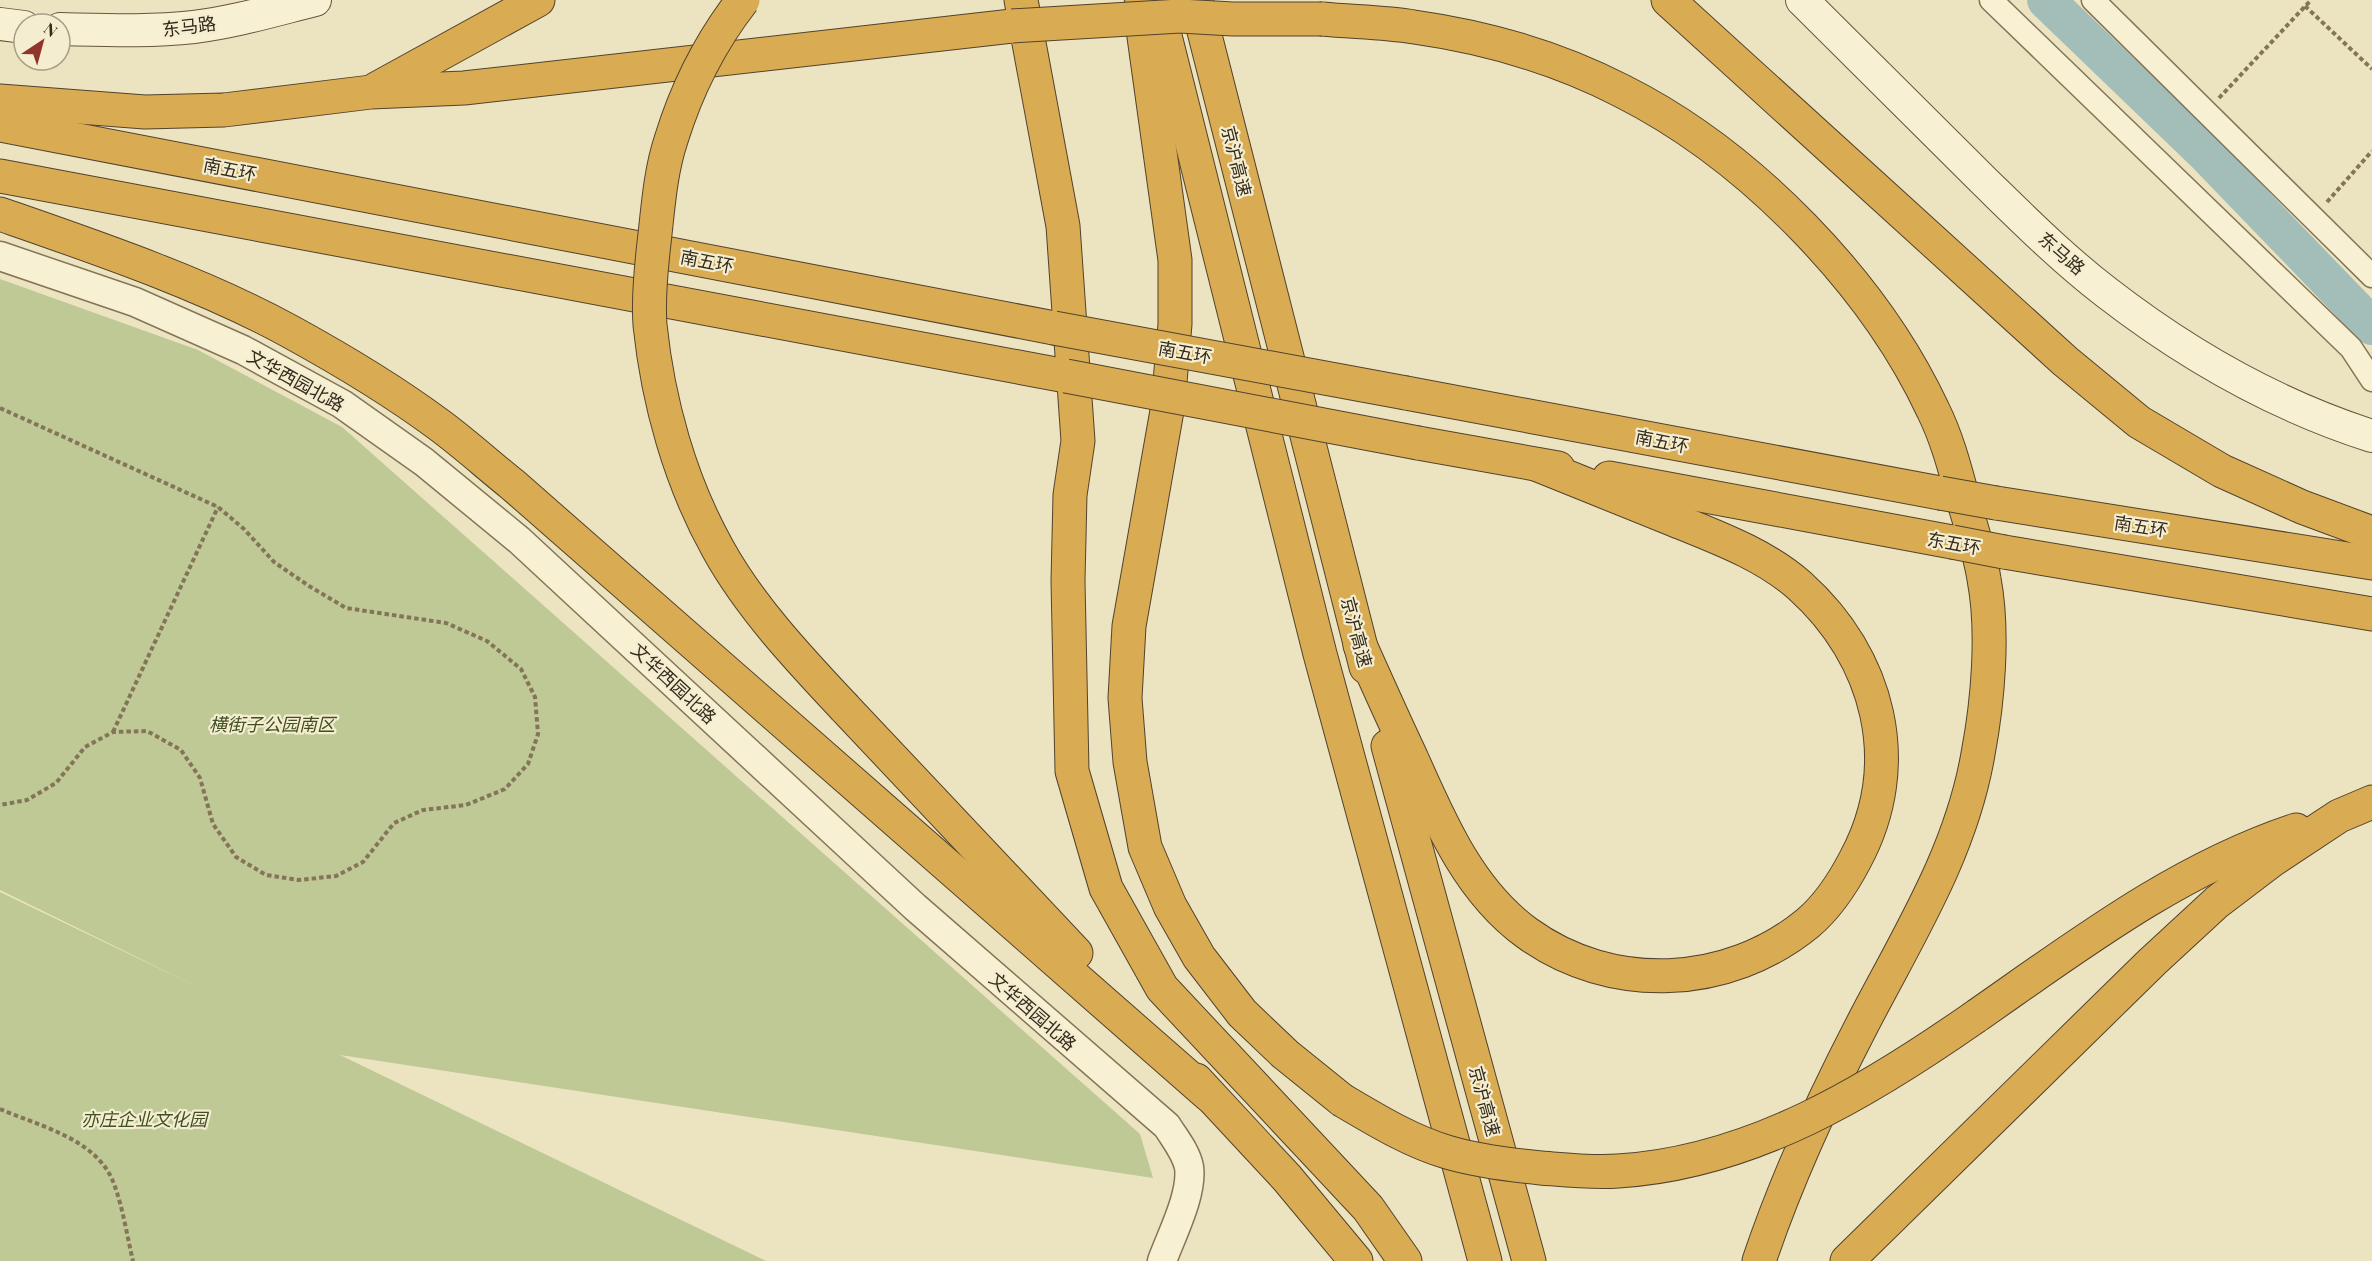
<svg xmlns="http://www.w3.org/2000/svg" width="2372" height="1261" viewBox="0 0 2372 1261" font-family="'Playfair Display','Noto Sans SC',serif">
<style>
.green{fill:#bec995}
.lines{fill:none;stroke-linecap:round;stroke-linejoin:round}
.river{stroke:#a3beb9;stroke-width:38}
.minor-casing{stroke:#847559;stroke-width:25}
.tertiary-casing{stroke:#847559;stroke-width:31}
.secondary-casing{stroke:#66563c;stroke-width:34}
.motorway-casing{stroke:#52422d;stroke-width:35}
.path{stroke:#847559;stroke-width:4;stroke-dasharray:4.5 3;stroke-linecap:butt}
.minor{stroke:#f7f0d3;stroke-width:22}
.tertiary{stroke:#f7f0d3;stroke-width:28}
.secondary{stroke:#f7f0d3;stroke-width:32}
.motorway{stroke:#d9ac53;stroke-width:33}
.motorway-bridge-casing{stroke:#52422d;stroke-width:35;stroke-linecap:butt}
.motorway-bridge{stroke:#d9ac53;stroke-width:33}
.labels{text-anchor:middle;dominant-baseline:central;stroke-width:4.5;stroke-linejoin:round;paint-order:stroke}
.street-label{font-size:18px;fill:#342b1d;stroke:#f4edd0}
.park-label{font-size:18px;font-style:italic;fill:#405024;stroke:#f4edd0}
</style>
<rect width="100%" height="100%" fill="#ece3c0"/>
<!-- green -->
<polygon class="green" points="0,279 198,350 342,427 1140,1134 1153,1178 340,1055 766,1261 0,1261 0,892 202,989 0,890"/>
<g class="lines">
<!-- river -->
<polyline class="river" points="2046,0 2205,153 2372,326"/>
<!-- minor casing -->
<g class="minor-casing">
<g id="minor">
<polyline points="1991,0 2351,348 2372,380"/>
<polyline points="2093,0 2372,276"/>
</g>
</g>
<!-- tertiary casing -->
<g class="tertiary-casing">
<path id="tertiary" d="M0 256 135 302 243 350 342 404 424 462 519 540 915 907 1167 1126C1175 1139 1186 1152 1189 1167 1193 1194 1171 1236 1162 1261"/>
</g>
<!-- secondary casing -->
<g class="secondary-casing">
<g id="secondary">
<path d="M1802 0C1863 61 1924 122 1985 182 2024 220 2063 259 2106 292 2186 354 2275 405 2372 436"/>
<polyline points="0,24 24,27"/>
<path d="M60 29C105 30 149 32 194 27 235 22 275 10 315 0"/>
</g>
</g>
<!-- motorway casing -->
<g class="motorway-casing">
<g id="motorway">
<polyline points="1021,0 1063,226 1078,441 1070,495 1068,581 1072,771 1106,888 1162,988 1368,1208 1405,1261"/>
<polyline points="1156,0 1320,654 1485,1261"/>
<polyline points="1196,0 1366,667"/>
<polyline points="1668,0 2065,361 2139,422 2222,471 2302,507 2372,533"/>
<polyline points="1140,8 1175,260 1175,324 1168,405 1129,626 1125,698 1130,762 1145,847 1170,906 1199,957 1242,1013 1285,1054 1342,1100"/>
<path d="M1322 19C1353 22 1384 22 1414 27 1485 37 1558 58 1622 91 1749 155 1873 282 1933 410 1948 440 1956 473 1965 506 1972 530 1980 554 1984 579 1994 632 1988 701 1978 754 1961 853 1908 936 1863 1023 1823 1100 1787 1178 1759 1261"/>
<polyline points="376,89 538,0"/>
<polyline points="0,101 145,112 224,110 371,92 464,88 1012,26"/>
<polyline points="0,125 1054,328"/>
<polyline points="0,176 1066,376"/>
<path d="M0 214C95 247 204 284 291 332 342 360 392 390 438 424 464 443 488 465 513 485L1209 1095"/>
<polyline points="1406,393 1940,493"/>
<polyline points="1418,443 1558,468"/>
<polyline points="1609,478 1952,542"/>
<polyline points="1996,503 2372,563"/>
<polyline points="2004,552 2372,614"/>
<path d="M1360 645C1377 683 1394 721 1412 759 1440 822 1469 891 1527 933 1611 994 1728 989 1808 923 1828 906 1843 883 1855 860 1907 764 1879 657 1800 586 1764 554 1716 537 1672 519 1627 501 1583 483 1538 465"/>
<polyline points="845,708 1076,953"/>
<polyline points="1388,746 1529,1261"/>
<path d="M1975 1017C2077 946 2178 869 2296 830"/>
<polyline points="1196,1080 1287,1178 1356,1261"/>
<polyline points="1847,1261 2152,962 2217,902 2271,861 2339,816 2372,802"/>
</g>
</g>
<!-- path -->
<g class="path">
<polyline points="2305,6 2372,69"/>
<polyline points="2219,98 2311,0"/>
<polyline points="2327,202 2372,151"/>
<polyline points="0,408 218,507 244,529 274,562 309,586 346,608 446,623 487,641 521,669 535,697 538,734 528,764 505,789 466,805 423,810 394,823 363,862 336,876 299,880 266,875 236,857 213,824 200,778 181,750 147,731 113,732 85,747 56,783 27,800 0,805"/>
<polyline points="113,732 218,507"/>
<path d="M0 1109C39 1126 98 1139 114 1184 123 1208 127 1236 133 1261"/>
</g>
<!-- minor -->
<use href="#minor" class="minor"/>
<!-- tertiary -->
<use href="#tertiary" class="tertiary"/>
<!-- secondary -->
<use href="#secondary" class="secondary"/>
<!-- motorway -->
<use href="#motorway" class="motorway"/>
<!-- motorway-bridge casing -->
<g class="motorway-bridge-casing">
<g id="motorway-bridge">
<path d="M743 0C711 41 686 91 671 140 660 173 658 209 654 243 651 269 648 298 650 325 658 402 680 481 718 549 750 607 799 659 845 708"/>
<polyline points="1012,26 1180,16 1233,19 1322,19"/>
<polyline points="1054,328 1406,393"/>
<polyline points="1066,376 1418,443"/>
<polyline points="1940,493 1996,503"/>
<polyline points="1952,542 2004,552"/>
<path d="M1342 1100C1376 1120 1410 1141 1447 1152 1477 1161 1510 1165 1541 1168 1566 1170 1593 1173 1618 1171 1751 1163 1869 1091 1975 1017"/>
</g>
</g>
<!-- motorway-bridge -->
<use href="#motorway-bridge" class="motorway-bridge"/>
</g>
<g class="labels">
<!-- street labels -->
<g class="street-label">
<text transform="translate(189 26) rotate(-7)">东马路</text>
<text transform="translate(1237 161) rotate(76)">京沪高速</text>
<text transform="translate(230 169) rotate(11)">南五环</text>
<text transform="translate(2062 253) rotate(41)">东马路</text>
<text transform="translate(707 261) rotate(11)">南五环</text>
<text transform="translate(1185 352) rotate(10)">南五环</text>
<text transform="translate(296 380) rotate(29)">文华西园北路</text>
<text transform="translate(1662 441) rotate(11)">南五环</text>
<text transform="translate(2141 526) rotate(9)">南五环</text>
<text transform="translate(1954 543) rotate(10)">东五环</text>
<text transform="translate(1357 632) rotate(75)">京沪高速</text>
<text transform="translate(674 683) rotate(43)">文华西园北路</text>
<text transform="translate(1033 1011) rotate(41)">文华西园北路</text>
<text transform="translate(1485 1101) rotate(75)">京沪高速</text>
</g>
<!-- park labels -->
<g class="park-label">
<text x="272" y="724">横街子公园南区</text>
<text x="144" y="1119">亦庄企业文化园</text>
</g>
</g>
<!-- north arrow -->
<g transform="translate(42 42) rotate(36)"><circle r="28" fill="#f4edd0" stroke="#a79f88" stroke-width="1.5"/>
<path d="M0-4.5L10 22L0 15L-10 22Z" fill="#91352b"/>
<text y="-9" font-size="16" font-weight="bold" text-anchor="middle" fill="#342b1d">N</text>
</g>
</svg>
